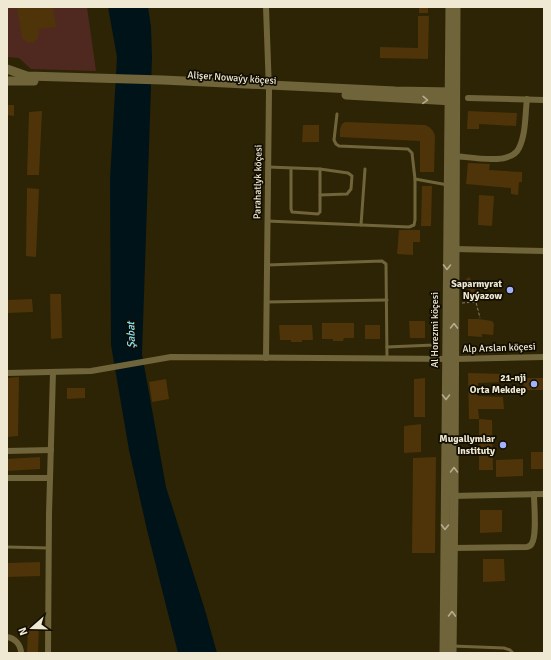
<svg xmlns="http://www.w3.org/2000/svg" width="551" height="660" viewBox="0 0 551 660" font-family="Signika,sans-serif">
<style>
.green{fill:#4f2920}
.water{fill:#001319}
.building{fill:#4e3408}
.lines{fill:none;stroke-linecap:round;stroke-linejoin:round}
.path{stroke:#878064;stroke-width:1;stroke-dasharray:3 2;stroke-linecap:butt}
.lane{stroke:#70643b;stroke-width:3}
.street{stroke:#70643b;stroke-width:6}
.secondary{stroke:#70643b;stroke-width:9}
.oneway{stroke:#b6ad8f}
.poi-dot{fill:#a2b2fd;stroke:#120d01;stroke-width:1.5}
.labels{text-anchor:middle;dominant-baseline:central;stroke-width:3.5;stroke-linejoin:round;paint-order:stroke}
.street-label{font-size:10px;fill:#efe9d3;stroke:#120d01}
.poi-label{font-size:10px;font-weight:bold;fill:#efe9d3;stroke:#120d01;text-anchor:end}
.water-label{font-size:11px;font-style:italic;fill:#8ae5fa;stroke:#120d01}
</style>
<rect width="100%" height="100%" fill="#2c2404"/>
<!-- green -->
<polygon class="green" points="7,7 87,7 96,71 31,69 19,58 7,57"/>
<!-- water -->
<polygon class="water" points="108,7 148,7 151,27 152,57 142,354 166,487 205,610 217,653 178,653 147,530 129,450 111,345 110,179 117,57"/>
<!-- building -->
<g class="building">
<polygon points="17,7 53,7 56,27 39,29 38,38 33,43 27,42 22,38"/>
<rect x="419" y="7" width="9" height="6"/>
<polygon points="418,16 429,16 428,59 380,58 380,47 418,48"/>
<polygon points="7,105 14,105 14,116 7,115"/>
<polygon points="42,111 39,175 27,175 29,112"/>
<polygon points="468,111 517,113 516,126 479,124 479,129 467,129"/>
<polygon points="345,122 425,125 429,127 433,131 435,136 434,172 420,172 420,141 340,137 340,129 342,124"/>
<polygon points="303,125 319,125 319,142 302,142"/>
<polygon points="468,163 490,164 489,170 522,172 522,182 519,182 518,195 511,194 511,188 466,184"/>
<polygon points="422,186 432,186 431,226 421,226"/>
<polygon points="27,188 39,189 36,257 26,256"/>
<polygon points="479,195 494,196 492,226 478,225"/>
<polygon points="399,230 420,230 420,242 413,242 413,255 397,254"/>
<polygon points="469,277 473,283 474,283 475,288 474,293 473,293 469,301 466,298 469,292 468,292 469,284 466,279"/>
<polygon points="50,294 61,294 62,338 51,339"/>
<polygon points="32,299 33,312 7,313 7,300"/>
<polygon points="468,319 479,319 492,321 494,324 493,335 482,334 482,337 468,336"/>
<polygon points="409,321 425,321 425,338 410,338"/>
<polygon points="322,323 354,323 354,338 344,338 343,341 333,341 333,339 322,339"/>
<polygon points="279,325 312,325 313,340 302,340 302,342 291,342 291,340 280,340"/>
<rect x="365" y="325" width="15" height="14"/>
<polygon points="468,373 504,374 504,382 478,383 478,396 503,397 504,409 478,409 479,419 469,419"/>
<polygon points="19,377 18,436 7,437 7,378"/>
<polygon points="425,378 425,417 414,417 414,379"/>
<polygon points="524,378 544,378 544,390 523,390"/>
<polygon points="166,379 169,399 152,402 149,382"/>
<polygon points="67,388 85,388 85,398 67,399"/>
<polygon points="479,419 492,420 493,470 479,470"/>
<polygon points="421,424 421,452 404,453 404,426"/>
<rect x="531" y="452" width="13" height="17"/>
<polygon points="40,457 40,469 7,471 7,459"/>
<polygon points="436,457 435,553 412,553 413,458"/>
<polygon points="523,459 523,476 496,477 496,460"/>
<polygon points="480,510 502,510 502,532 480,533"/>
<polygon points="483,559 504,559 505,581 483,582"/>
<polygon points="40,562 40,576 7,577 7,563"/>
<polygon points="28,626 39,626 38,653 27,653"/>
</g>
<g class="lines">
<!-- path -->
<polyline class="path" points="462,303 476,302 480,318"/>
<!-- lane -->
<g class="lane">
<polyline points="337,114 334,140 336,144 339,146 408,149 412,153 415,179 448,185"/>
<polyline points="268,167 320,169 320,212 318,214 292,212 291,209 291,168"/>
<polyline points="320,195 347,194 351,189 352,176 348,173 320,169"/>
<polyline points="267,221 409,227 414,225 415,220 415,179"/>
<polyline points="361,225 365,169"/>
<polyline points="267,265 382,261 386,264 387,358"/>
<polyline points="266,302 387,300"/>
<polyline points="387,347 434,345 434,321"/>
<polyline points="7,547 49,548"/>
<polyline points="452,646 504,648 510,650 513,653"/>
</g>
<!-- street -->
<g class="street">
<polyline points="266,7 269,91 266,358"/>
<polyline points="468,98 544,100"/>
<path d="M455 156C471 157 511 166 519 148 526 134 525 115 527 99"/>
<polyline points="455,249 544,251"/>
<polyline points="7,373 91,371 171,357 454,359 544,357"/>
<polyline points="7,451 51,450"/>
<polyline points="7,478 50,478"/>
<polyline points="451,496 544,494"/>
<path d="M453 548 527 547C530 546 531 546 532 543 537 535 534 505 534 494"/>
<path d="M7 637C15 638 21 645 21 653"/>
<polyline points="48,653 49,514 53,372"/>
</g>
<!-- secondary -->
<g class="secondary">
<polyline points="7,69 27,76 163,80 395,91 454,92"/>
<polyline points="7,81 34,81"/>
<polyline points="346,95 453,101"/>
<polyline points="444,653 450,7"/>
<polyline points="452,653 454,496 456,7"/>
</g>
</g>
<!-- one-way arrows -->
<defs><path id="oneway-chevron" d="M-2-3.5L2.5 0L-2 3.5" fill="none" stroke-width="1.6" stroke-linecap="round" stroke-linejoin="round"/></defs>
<g class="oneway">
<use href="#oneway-chevron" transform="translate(425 100) rotate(3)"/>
<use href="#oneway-chevron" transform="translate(447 267) rotate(91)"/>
<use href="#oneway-chevron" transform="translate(454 326) rotate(-89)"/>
<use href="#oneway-chevron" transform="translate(446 397) rotate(90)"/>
<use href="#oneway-chevron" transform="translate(454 470) rotate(-90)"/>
<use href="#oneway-chevron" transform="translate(445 527) rotate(91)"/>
<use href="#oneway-chevron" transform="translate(452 614) rotate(-89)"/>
</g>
<!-- markers -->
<g class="poi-dot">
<circle cx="510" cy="290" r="4"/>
<circle cx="534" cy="384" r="4"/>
<circle cx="503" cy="445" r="4"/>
</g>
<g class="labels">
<!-- street labels -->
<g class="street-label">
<text transform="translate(232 78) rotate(4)">Alişer Nowaýy köçesi</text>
<text transform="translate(258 182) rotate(-89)">Parahatlyk köçesi</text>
<text transform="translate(435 330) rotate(-90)">Al Horezmi köçesi</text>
<text transform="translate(499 348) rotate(-2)">Alp Arslan köçesi</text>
</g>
<!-- poi labels -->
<g class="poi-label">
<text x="502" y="284">Saparmyrat<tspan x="502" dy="12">Nyýazow</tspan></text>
<text x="526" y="378">21-nji<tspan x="526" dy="12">Orta Mekdep</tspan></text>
<text x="495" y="439">Mugallymlar<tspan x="495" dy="12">Instituty</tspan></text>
</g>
<!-- water labels -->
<g class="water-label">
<text transform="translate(131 335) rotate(-91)">Şabat</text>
</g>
</g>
<!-- border -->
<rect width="551" height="660" fill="none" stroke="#efe9d3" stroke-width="16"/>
<!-- north arrow -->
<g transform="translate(32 628) rotate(250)" stroke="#120d01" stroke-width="3" paint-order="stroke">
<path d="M0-3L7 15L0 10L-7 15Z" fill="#efe9d3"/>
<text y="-6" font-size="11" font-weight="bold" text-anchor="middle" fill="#efe9d3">N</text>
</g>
</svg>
